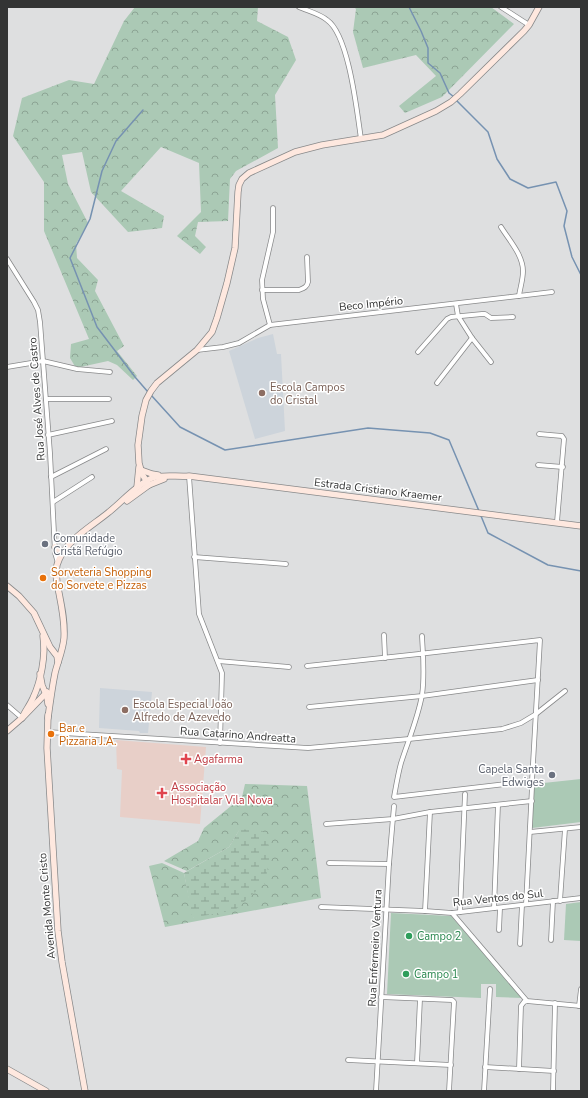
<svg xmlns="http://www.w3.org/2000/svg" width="588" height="1098" viewBox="0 0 588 1098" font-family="'Nunito Sans',sans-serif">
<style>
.built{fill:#cdd4db}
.medical{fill:#e8cfc8}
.forest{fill:url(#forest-crowns)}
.wetland{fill:url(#wetland-marsh)}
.green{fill:#abc9b5}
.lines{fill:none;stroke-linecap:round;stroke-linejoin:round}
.stream{stroke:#7692b1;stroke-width:1.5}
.street-casing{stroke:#88898a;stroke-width:5.5}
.secondary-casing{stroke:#88898a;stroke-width:7}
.street{stroke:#fff;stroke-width:4}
.secondary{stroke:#fee8df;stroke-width:5.5}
.education-dot{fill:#8d6e63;stroke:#fff;stroke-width:1.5}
.worship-dot{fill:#6b7280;stroke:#fff;stroke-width:1.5}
.food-dot{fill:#e8710a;stroke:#fff;stroke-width:1.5}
.health-dot{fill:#e0444e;stroke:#fff;stroke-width:1.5}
.leisure-dot{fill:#2e9e5b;stroke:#fff;stroke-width:1.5}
.labels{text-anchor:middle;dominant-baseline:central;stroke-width:3;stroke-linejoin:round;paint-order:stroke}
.street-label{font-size:11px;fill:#333434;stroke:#fff}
.education-label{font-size:11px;fill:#785e54;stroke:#fff;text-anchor:start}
.worship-label{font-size:11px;fill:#5b616d;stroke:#fff;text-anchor:start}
.food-label{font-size:11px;fill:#c56008;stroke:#fff;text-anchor:start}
.health-label{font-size:11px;fill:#be3a42;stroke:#fff;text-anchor:start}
.leisure-label{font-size:11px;fill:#27864d;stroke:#fff;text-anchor:start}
</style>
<defs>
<pattern id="forest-crowns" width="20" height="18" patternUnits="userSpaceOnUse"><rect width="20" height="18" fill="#abc9b5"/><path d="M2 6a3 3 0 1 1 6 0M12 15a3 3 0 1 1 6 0" fill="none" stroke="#8ca494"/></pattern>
<pattern id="wetland-marsh" width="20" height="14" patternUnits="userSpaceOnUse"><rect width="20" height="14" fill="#abc9b5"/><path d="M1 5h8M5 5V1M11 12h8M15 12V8" fill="none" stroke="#8ca494"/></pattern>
</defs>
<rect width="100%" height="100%" fill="#dedfe0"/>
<!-- built -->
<g class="built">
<polygon points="273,334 277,354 281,354 285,431 255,439 229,351 258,338"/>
<polygon points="100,688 152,692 148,733 140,733 139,731 99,728"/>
</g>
<!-- medical -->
<polygon class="medical" points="116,740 206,747 200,824 120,817 122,770 117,769"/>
<!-- forest -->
<g class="forest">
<polygon points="135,7 258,7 257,21 288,37 296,60 275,95 278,148 236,171 230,179 228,221 198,222 195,236 206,247 200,254 177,236 201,212 199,163 161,147 121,191 164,216 162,228 128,232 91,192 82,152 62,155 68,184 88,223 76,244 77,258 98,280 95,291 124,346 117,351 137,376 133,380 117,365 108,361 76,368 70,358 71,344 89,339 44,231 44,182 13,136 22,98 69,80 94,84 124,21"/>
<polygon points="354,7 491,7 514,24 442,97 405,113 399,106 436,76 416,55 363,68 353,32 356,9"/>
<polygon points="245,784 307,786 321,898 165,927 149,866 162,863 184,873 193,918 240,829 229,847 187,871 164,861 198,841 204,828 242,797"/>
</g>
<!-- wetland -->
<polygon class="wetland" points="240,829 263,831 271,851 265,883 235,910 192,918 184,873 229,847"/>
<!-- green -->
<g class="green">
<polygon points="581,779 581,822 532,828 534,784"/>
<polygon points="581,902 581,941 564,940 566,904"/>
<polygon points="391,913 451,916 523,998 496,997 496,984 481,984 481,998 387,994"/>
</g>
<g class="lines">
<!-- stream -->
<g class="stream">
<polyline points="409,7 421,31 428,48 428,63 440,73 449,93 454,97"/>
<polyline points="456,100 488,132 497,159 510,179 528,188 556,182 567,211 564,226 572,257 581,275"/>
<polyline points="143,110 116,141 102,171 90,219 70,258 97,327 135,377 148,392"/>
<polyline points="151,395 180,427 225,450 368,428 430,433 449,440 479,511"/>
<polyline points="481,516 488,533 548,565 581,571"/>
</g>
<!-- street casing -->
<g class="street-casing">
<g id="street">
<path d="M299 7C308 11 320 14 327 20 349 35 357 112 361 139"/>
<polyline points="501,7 529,25"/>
<path d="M501 227C509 240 523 255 523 271 523 280 520 288 519 296"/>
<polyline points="7,259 34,302 38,310 40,322 50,453 55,553 58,563"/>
<path d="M262 290H299C304 288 307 287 308 282L307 257"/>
<polyline points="456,304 458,316 472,338 491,362"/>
<polyline points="270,325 263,299 262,280 273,232 273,208"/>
<polyline points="197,350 223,347 239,343 270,325 552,292"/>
<polyline points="418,352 447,319 451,317 482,314 485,314 491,318 513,317"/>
<polyline points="7,367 43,361 77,369 110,372"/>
<polyline points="437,383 472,338"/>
<polyline points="46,399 109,399"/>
<polyline points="539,434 562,436 564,439 557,522"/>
<polyline points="48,435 112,421"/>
<polyline points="538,465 563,467"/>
<polyline points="189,476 199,614 222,673 220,743"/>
<polyline points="51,477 106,449"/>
<polyline points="53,502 92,477"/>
<polyline points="194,557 286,564"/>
<polyline points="384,635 385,658"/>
<polyline points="218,661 289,667"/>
<path d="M307 666C385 658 462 649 540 640L532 781 394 797C396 786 398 774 401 763 408 741 418 718 422 695 425 675 423 656 422 636"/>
<polyline points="7,705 22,718"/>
<polyline points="309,707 422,696 538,680"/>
<polyline points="47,732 308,748 409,739 502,729 521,723 536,714 565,691"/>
<polyline points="326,824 393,819 430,812 532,801"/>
<polyline points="530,832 581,827"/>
<polyline points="329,863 389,864"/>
<polyline points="560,901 565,829"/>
<polyline points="526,904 532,787"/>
<polyline points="321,907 425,911 452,913 581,898"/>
<polyline points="494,908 498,805"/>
<polyline points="425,911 430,812"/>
<polyline points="460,912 465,794"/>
<polyline points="452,913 527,1001 581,1006"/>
<polyline points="499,930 500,908"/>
<polyline points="551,940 553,901"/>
<polyline points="520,944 522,905"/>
<polyline points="381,997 452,1000 454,1002 449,1091"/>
<polyline points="579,1006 581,989"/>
<polyline points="348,1060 451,1065"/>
<polyline points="417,1063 420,999"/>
<polyline points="485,1067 554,1071"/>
<polyline points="519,1069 521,1006 524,1002 527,1001"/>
<polyline points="376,1091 389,864 394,806"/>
<polyline points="484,1091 490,989"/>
<polyline points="553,1091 555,1003"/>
</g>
</g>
<!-- secondary casing -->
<g class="secondary-casing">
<g id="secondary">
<polyline points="141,470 152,474 158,475"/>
<polyline points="149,485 142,474 139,463 138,445 142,416 146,400 151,391 157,383 197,350 212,332 217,318 227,283 235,248 238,192 239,185 242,179 249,173 295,152 322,145 383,135 436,111 451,102 460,94 524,31 529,25 539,7"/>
<polyline points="137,487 139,467"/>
<polyline points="127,501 149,485 164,479"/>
<polyline points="55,547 59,550 64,551"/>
<polyline points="7,586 19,596 34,613 50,647 57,656 58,662"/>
<polyline points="40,674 42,685 47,697 48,704"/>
<polyline points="48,715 47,748 58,931 62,962 85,1091"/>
<path d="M22 718C25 711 30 705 33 698 41 681 46 655 43 636"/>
<path d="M48 718C50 703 52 688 55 673 58 661 63 650 64 638 65 622 62 608 59 593 57 583 55 575 57 565 64 541 91 527 109 512 123 501 136 485 152 478 163 474 177 477 189 476L581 526"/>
<polyline points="7,731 22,718 47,692"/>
<polyline points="7,1069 46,1091"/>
</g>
</g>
<!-- street -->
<use href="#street" class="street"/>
<!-- secondary -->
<use href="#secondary" class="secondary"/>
</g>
<!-- markers -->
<g class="education-dot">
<circle cx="262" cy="393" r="4"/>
<circle cx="125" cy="710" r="4"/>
</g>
<g class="worship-dot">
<circle cx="45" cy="544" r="4"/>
<circle cx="552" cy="775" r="4"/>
</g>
<g class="food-dot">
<circle cx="43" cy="578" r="4"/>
<circle cx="51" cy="734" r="4"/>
</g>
<g class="health-dot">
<path d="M184 753h4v4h4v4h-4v4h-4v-4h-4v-4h4z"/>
<path d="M160 787h4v4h4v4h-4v4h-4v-4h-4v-4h4z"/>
</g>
<g class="leisure-dot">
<circle cx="409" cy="936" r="4"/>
<circle cx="406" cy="974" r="4"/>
</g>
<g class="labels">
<!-- street labels -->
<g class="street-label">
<text transform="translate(371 304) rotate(-6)">Beco Império</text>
<text transform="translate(37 399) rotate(-94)">Rua José Alves de Castro</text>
<text transform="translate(378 490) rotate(7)">Estrada Cristiano Kraemer</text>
<text transform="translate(238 735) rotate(4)">Rua Catarino Andreatta</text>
<text transform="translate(498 898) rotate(-6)">Rua Ventos do Sul</text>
<text transform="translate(47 906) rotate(-95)">Avenida Monte Cristo</text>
<text transform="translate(375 948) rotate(-87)">Rua Enfermeiro Ventura</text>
</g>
<!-- education labels -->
<g class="education-label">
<text x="270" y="387">Escola Campos<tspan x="270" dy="13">do Cristal</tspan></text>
<text x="133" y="704">Escola Especial João<tspan x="133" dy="13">Alfredo de Azevedo</tspan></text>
</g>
<!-- worship labels -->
<g class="worship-label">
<text x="53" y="538">Comunidade<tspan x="53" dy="13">Cristã Refúgio</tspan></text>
<text x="544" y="769" text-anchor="end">Capela Santa<tspan x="544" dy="13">Edwiges</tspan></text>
</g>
<!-- food labels -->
<g class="food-label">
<text x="51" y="572">Sorveteria Shopping<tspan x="51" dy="13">do Sorvete e Pizzas</tspan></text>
<text x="59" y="728">Bar e<tspan x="59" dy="13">Pizzaria J.A.</tspan></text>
</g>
<!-- health labels -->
<g class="health-label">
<text x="194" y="759">Agafarma</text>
<text x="171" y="787">Associação<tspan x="171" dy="13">Hospitalar Vila Nova</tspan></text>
</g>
<!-- leisure labels -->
<g class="leisure-label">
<text x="417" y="936">Campo 2</text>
<text x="414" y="974">Campo 1</text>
</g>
</g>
<!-- border -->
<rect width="588" height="1098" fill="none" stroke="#333434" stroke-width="16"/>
</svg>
